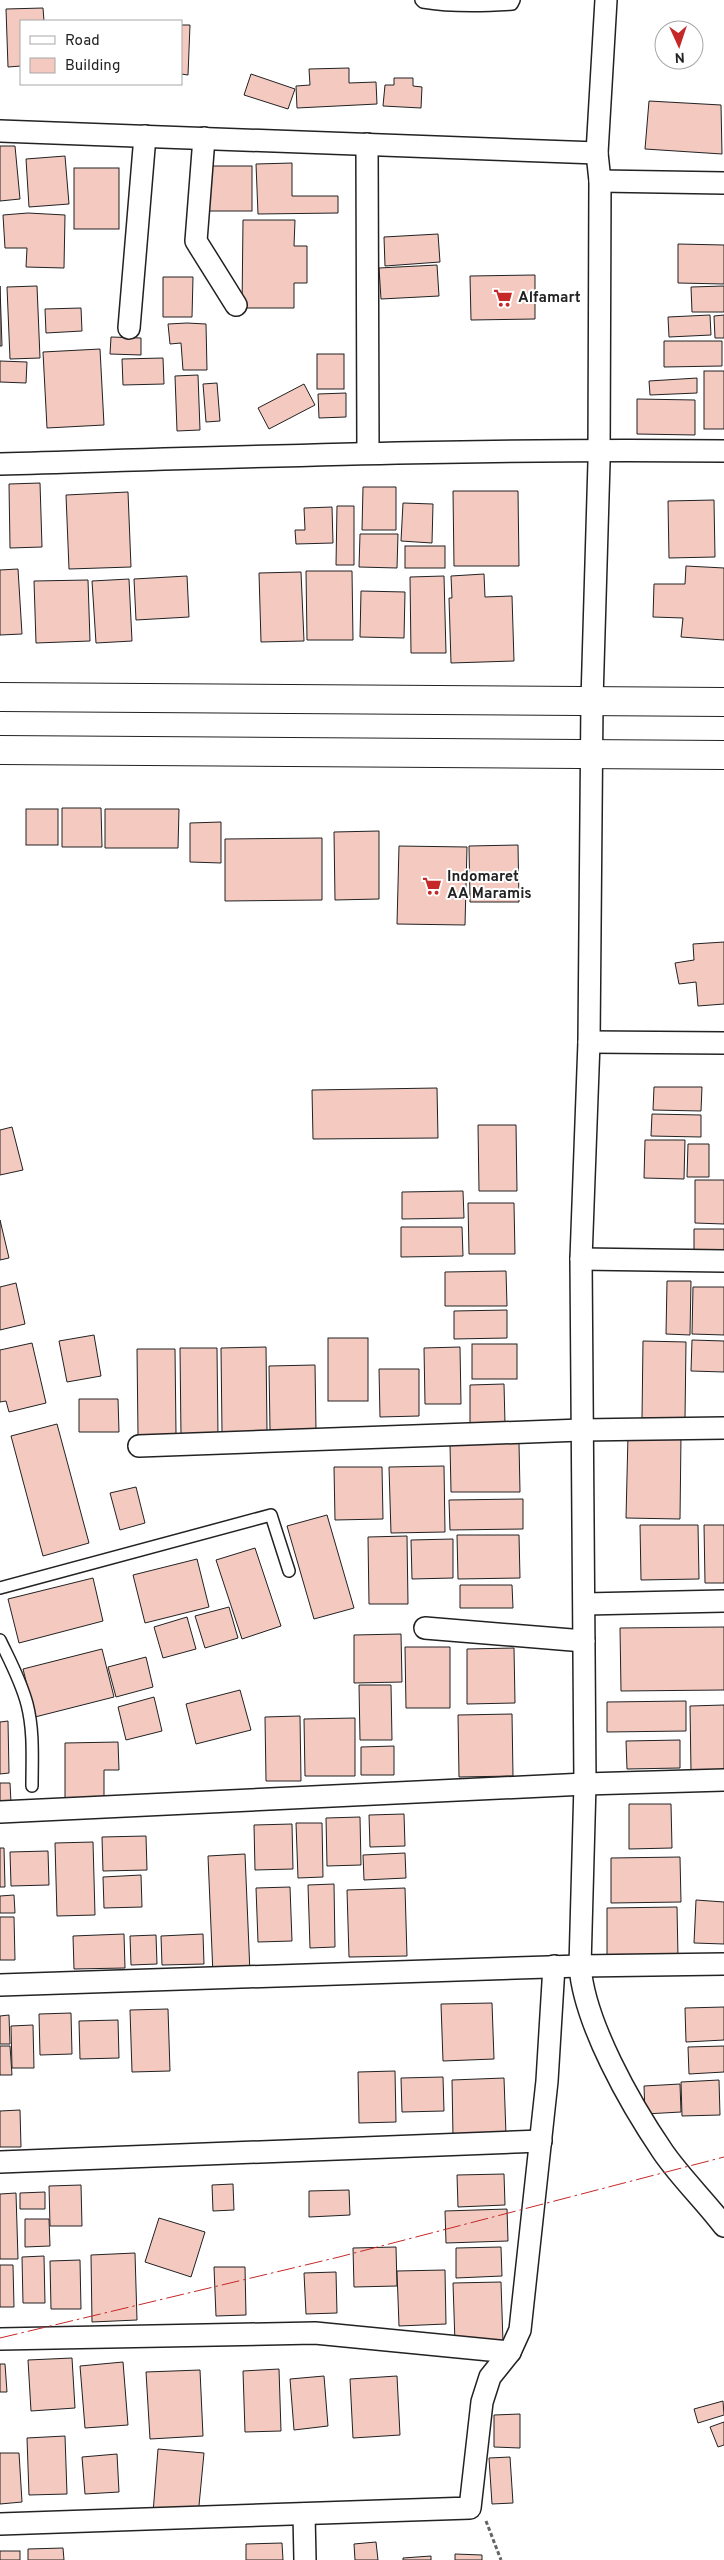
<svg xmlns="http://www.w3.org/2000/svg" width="724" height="2560" viewBox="0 0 724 2560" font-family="Overpass,sans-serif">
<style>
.building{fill:#f3c9c0;stroke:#222}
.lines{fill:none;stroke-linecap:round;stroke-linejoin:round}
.lane-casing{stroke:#222;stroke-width:14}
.street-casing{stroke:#222;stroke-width:24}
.secondary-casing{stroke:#222;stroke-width:30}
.path{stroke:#646464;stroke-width:3;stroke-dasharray:4 2.5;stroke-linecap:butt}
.lane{stroke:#fff;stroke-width:11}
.street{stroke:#fff;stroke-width:21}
.secondary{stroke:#fff;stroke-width:28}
.power{stroke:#c62828;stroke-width:1;stroke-dasharray:18 4 2.5 4;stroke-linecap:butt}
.labels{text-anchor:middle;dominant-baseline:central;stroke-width:4;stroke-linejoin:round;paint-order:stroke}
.poi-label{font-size:15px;font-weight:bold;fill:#222;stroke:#fff;text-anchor:start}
</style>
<rect width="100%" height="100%" fill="#fff"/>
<!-- building -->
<g class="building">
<polygon points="43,8 44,21 21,21 21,66 8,67 6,9"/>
<polygon points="181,25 190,25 188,75 181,74"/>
<polygon points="349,68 349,83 376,82 377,104 297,108 296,86 310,85 309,69"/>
<polygon points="251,74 295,89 288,109 244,95"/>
<polygon points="394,78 413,78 413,86 422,87 421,108 383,106 385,85 394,85"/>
<polygon points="649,101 721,105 722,154 645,149"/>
<polygon points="0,146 15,146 20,199 0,201"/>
<polygon points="65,156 69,204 29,207 26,159"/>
<polygon points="292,163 292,196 338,196 338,213 258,214 256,164"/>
<rect x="208" y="166" width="44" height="45"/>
<rect x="74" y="168" width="45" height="61"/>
<polygon points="28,213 65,215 64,268 26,267 27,248 5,248 3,215"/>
<polygon points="243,220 295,220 294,246 307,246 307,283 294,283 294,308 242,308"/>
<polygon points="438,234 440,262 385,266 384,237"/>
<polygon points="678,244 724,245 724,284 678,283"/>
<polygon points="437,265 439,296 381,299 379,268"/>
<polygon points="535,275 535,319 471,320 470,276"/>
<polygon points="163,277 193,277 192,317 163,317"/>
<polygon points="0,286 2,346 0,346"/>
<polygon points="37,286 40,358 10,359 7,287"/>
<polygon points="724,286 724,312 692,312 691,287"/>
<polygon points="81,308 82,331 46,333 45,309"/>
<polygon points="710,315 711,335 669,337 668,317"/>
<polygon points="724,315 724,338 715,338 714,316"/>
<polygon points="187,323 206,324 207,370 183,370 181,343 170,344 168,324"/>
<polygon points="111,337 141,338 141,355 110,354"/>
<polygon points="664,341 722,341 722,366 664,367"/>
<polygon points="100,349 104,425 47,428 43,352"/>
<rect x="317" y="354" width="27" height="35"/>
<polygon points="163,358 164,384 123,385 122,359"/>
<polygon points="0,361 27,362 26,383 0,382"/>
<rect x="704" y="371" width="20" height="58"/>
<polygon points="198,375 200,430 177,431 175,376"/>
<polygon points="697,378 697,393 650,395 649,381"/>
<polygon points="217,383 220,421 206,422 203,384"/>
<polygon points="304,384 315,405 269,429 258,408"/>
<polygon points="346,393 346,417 319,418 318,394"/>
<polygon points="637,399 695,400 695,435 637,434"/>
<polygon points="40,483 42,547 10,548 9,484"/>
<polygon points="363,487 396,487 396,530 362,530"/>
<polygon points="453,491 518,491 519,566 454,566"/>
<polygon points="128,492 131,567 69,569 66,495"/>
<polygon points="714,500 715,557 669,558 668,501"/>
<polygon points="403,503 433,504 432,543 401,541"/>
<polygon points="337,506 354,506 354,565 336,565"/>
<polygon points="332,507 333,543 296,544 295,530 305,530 304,508"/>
<polygon points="360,534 398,534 397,568 359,567"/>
<rect x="405" y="546" width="40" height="22"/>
<polygon points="686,566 724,568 724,640 681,637 683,618 653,617 654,584 685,584"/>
<polygon points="18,569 22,634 0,635 0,570"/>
<polygon points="306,571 352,571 353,640 307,640"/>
<polygon points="301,572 304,641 261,642 259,573"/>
<polygon points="484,574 485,597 512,596 514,661 451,663 449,598 452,598 451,576"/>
<polygon points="187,576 189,617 136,620 134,579"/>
<polygon points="444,576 446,653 411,653 410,577"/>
<polygon points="129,579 132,641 96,643 92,581"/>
<polygon points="88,580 90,641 36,643 34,581"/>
<polygon points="361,591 405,592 404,638 360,637"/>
<polygon points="62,808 101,808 102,847 62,847"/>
<rect x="26" y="809" width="32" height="36"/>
<polygon points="105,809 179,809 178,848 105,848"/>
<polygon points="221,822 221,863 190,862 190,823"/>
<polygon points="379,831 379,899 335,900 334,832"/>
<polygon points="322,838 322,900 225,901 225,839"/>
<polygon points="518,845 519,902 470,902 469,846"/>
<polygon points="399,846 467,847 465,925 397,924"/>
<polygon points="724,942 724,1004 698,1006 696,982 679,984 675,963 694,960 693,944"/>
<polygon points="654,1087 702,1087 701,1111 653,1110"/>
<polygon points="437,1088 438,1138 313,1139 312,1090"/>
<polygon points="652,1114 701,1115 701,1137 651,1136"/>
<polygon points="478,1125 516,1125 517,1191 479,1191"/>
<polygon points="12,1127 23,1170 0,1175 0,1130"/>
<polygon points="645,1140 685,1140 684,1179 644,1178"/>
<polygon points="688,1144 709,1144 709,1177 687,1177"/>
<polygon points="695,1180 724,1180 724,1224 695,1223"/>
<polygon points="463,1191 464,1218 402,1219 402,1192"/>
<polygon points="468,1203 514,1203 515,1254 469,1254"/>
<polygon points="0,1220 9,1258 0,1260"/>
<polygon points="401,1227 462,1227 463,1256 401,1257"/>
<polygon points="694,1229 724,1229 724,1260 694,1259"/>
<polygon points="506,1271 507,1306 445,1306 445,1272"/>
<polygon points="667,1281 691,1281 690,1335 666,1334"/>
<polygon points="16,1283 25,1324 0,1330 0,1287"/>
<polygon points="693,1287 724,1287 724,1335 692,1334"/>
<polygon points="507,1310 507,1338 454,1339 454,1311"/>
<polygon points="94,1335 101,1376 67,1382 59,1341"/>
<rect x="328" y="1338" width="40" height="63"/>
<polygon points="692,1340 724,1341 724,1372 691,1371"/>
<polygon points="643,1341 686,1342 685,1419 642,1418"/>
<polygon points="32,1343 46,1403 9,1412 6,1401 0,1402 0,1350"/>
<rect x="472" y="1344" width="45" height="35"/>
<polygon points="266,1347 267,1431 222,1432 221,1348"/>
<polygon points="460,1347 461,1404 425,1404 424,1348"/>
<polygon points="180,1348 217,1348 218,1436 181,1437"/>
<polygon points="137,1349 175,1349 176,1434 138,1435"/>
<polygon points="315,1365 316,1430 270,1430 269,1366"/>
<polygon points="379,1369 419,1369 419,1416 380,1417"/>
<polygon points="504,1384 505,1424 470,1425 470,1385"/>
<polygon points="79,1399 118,1399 119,1432 79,1432"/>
<polygon points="57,1424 89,1543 43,1556 11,1436"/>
<polygon points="628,1435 681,1436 680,1519 626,1518"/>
<polygon points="519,1443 520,1492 451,1492 450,1444"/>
<polygon points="444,1466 445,1532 391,1533 389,1467"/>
<polygon points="334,1467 382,1467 383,1519 335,1520"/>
<polygon points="136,1487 145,1523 120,1530 110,1493"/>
<polygon points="523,1499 523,1529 450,1530 449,1500"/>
<polygon points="327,1515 354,1608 314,1619 287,1526"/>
<polygon points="640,1525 698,1525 699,1579 641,1580"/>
<polygon points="704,1525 724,1525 724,1583 705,1583"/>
<polygon points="457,1535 519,1535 520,1578 458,1579"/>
<polygon points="407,1536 408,1604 369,1604 368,1537"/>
<polygon points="453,1539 453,1578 412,1579 411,1540"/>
<polygon points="255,1548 281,1626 242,1639 216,1560"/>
<polygon points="197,1559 209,1607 145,1623 133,1575"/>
<polygon points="93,1578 103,1621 19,1643 8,1599"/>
<polygon points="460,1585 512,1585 513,1608 460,1608"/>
<polygon points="229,1607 238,1638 205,1648 195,1616"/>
<polygon points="187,1617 196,1649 163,1658 154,1627"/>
<polygon points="724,1627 724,1690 621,1691 620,1628"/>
<polygon points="401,1634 402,1682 354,1683 354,1635"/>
<polygon points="405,1647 450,1647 450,1708 406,1708"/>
<polygon points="514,1648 515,1703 467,1704 467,1649"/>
<polygon points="102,1649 114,1697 35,1717 23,1669"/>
<polygon points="146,1657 153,1687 116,1697 108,1667"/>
<polygon points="359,1685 391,1685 392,1740 360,1740"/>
<polygon points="240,1690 251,1730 196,1744 186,1704"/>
<polygon points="154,1697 162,1731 126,1740 118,1707"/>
<polygon points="686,1701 686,1731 607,1732 607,1702"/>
<polygon points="724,1705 724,1772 691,1772 690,1706"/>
<polygon points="512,1714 513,1776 459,1777 458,1715"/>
<polygon points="300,1716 301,1781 266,1781 265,1717"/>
<polygon points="355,1718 355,1776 305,1776 304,1719"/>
<polygon points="8,1721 9,1773 0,1774 0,1722"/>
<polygon points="680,1740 680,1768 627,1769 626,1741"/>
<polygon points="118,1742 119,1770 104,1770 104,1805 65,1806 65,1743"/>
<polygon points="394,1746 394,1775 361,1775 361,1747"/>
<polygon points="0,1783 10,1783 11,1803 0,1804"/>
<polygon points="629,1804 671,1804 672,1848 629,1849"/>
<polygon points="404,1814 405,1846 370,1847 369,1815"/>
<polygon points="360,1817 361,1865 327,1866 326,1818"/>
<polygon points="296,1823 322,1823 323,1877 298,1878"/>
<polygon points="292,1824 293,1869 255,1870 254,1825"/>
<polygon points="146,1836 147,1870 103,1871 102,1837"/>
<polygon points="93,1842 95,1915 57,1916 55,1843"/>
<polygon points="0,1848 4,1848 5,1887 0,1887"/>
<polygon points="48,1851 49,1885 11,1886 10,1852"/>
<polygon points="405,1853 406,1878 364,1880 363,1855"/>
<polygon points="245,1854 250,1973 213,1975 208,1856"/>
<polygon points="680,1857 681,1902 611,1903 611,1858"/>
<polygon points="141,1875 142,1907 104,1908 103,1877"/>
<polygon points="334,1884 335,1947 310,1948 308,1885"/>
<polygon points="290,1887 292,1941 258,1942 256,1888"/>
<polygon points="405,1888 407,1956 349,1957 347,1890"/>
<polygon points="14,1895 15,1913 0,1913 0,1896"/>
<polygon points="696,1900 724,1902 724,1944 694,1943"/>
<polygon points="677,1907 678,1957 607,1958 607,1908"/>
<polygon points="0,1917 14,1917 15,1960 0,1960"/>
<polygon points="124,1934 125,1968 74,1969 73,1936"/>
<polygon points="203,1934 204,1964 162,1965 161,1936"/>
<polygon points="156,1935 157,1964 131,1965 130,1936"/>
<polygon points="492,2003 494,2059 443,2061 441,2004"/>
<polygon points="724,2007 724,2040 686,2042 685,2008"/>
<polygon points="168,2009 170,2071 132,2072 130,2010"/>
<polygon points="71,2013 72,2054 40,2055 39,2014"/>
<polygon points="9,2015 10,2044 0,2044 0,2016"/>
<polygon points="118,2020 119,2058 80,2059 79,2021"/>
<polygon points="33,2025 34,2068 12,2068 11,2026"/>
<polygon points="0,2046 10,2046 12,2075 0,2075"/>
<polygon points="724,2046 724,2072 689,2074 688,2047"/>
<polygon points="395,2071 396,2122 359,2123 358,2072"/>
<polygon points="443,2077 444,2111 402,2112 401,2078"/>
<polygon points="504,2078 506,2135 453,2137 452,2080"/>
<polygon points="719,2080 720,2115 682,2116 681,2082"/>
<polygon points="680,2084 681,2112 645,2114 644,2086"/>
<polygon points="20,2110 21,2147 0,2147 0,2111"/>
<polygon points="504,2174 505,2205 458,2207 457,2175"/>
<polygon points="233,2184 234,2210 213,2211 212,2185"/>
<polygon points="81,2185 82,2226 50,2226 49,2186"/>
<polygon points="349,2190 350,2215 309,2217 309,2191"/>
<polygon points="45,2192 45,2209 20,2209 20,2193"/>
<polygon points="16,2193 18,2259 0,2259 0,2194"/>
<polygon points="507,2209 508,2241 446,2243 445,2211"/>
<polygon points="159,2218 205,2232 191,2277 145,2262"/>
<polygon points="25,2219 49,2219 50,2246 25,2247"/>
<polygon points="396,2247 397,2286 354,2287 353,2248"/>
<polygon points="501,2247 502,2276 456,2278 456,2248"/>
<polygon points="135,2253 137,2320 92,2322 91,2255"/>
<polygon points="44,2256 45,2303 23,2303 22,2257"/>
<polygon points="80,2260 81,2309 51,2309 50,2261"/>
<polygon points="0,2265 13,2265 14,2307 0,2307"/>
<polygon points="214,2267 245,2267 246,2315 216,2316"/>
<polygon points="445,2270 446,2324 399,2326 397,2271"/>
<polygon points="336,2272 337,2313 306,2314 304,2273"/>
<polygon points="501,2282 503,2342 455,2343 453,2283"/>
<polygon points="72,2358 75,2408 31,2411 28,2360"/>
<polygon points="123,2362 128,2425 85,2428 80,2366"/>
<polygon points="0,2364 5,2364 7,2392 0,2392"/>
<polygon points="279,2369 281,2431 245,2432 243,2371"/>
<polygon points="200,2370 203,2436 150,2439 146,2372"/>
<polygon points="324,2376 328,2426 294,2430 290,2379"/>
<polygon points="397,2376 400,2435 353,2438 350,2379"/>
<polygon points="723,2401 724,2415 698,2423 694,2409"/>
<polygon points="520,2414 520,2448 494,2447 494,2415"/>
<polygon points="724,2422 724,2445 718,2447 710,2427"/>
<polygon points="65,2436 67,2494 29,2495 27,2438"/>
<polygon points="158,2449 204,2453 198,2516 153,2513"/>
<polygon points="0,2453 19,2453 22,2502 0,2504"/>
<polygon points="117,2454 119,2492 85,2494 82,2457"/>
<polygon points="510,2457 513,2503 492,2504 489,2458"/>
<polygon points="376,2542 378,2560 355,2560 354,2544"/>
<polygon points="282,2543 283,2560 246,2560 246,2544"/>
<polygon points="63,2548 64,2560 28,2560 28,2549"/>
<rect x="0" y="2551" width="20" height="9"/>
<polygon points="455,2554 482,2555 482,2560 455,2560"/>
<polygon points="431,2556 431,2560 403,2560 403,2558"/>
</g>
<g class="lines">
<!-- lane casing -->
<g class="lane-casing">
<g id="lane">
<path d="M421 0 423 2C452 7 482 6 512 4L514 0"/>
<polyline points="0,1588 271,1515 289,1571"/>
<path d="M0 1640C10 1661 21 1681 27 1704 34 1731 32 1759 32 1786"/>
</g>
</g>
<!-- street casing -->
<g class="street-casing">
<g id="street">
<path d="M606 0 597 153 600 181 599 462 592 700 589 1042 581 1259 585 1784 580 1966C584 2023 631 2105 663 2152 681 2178 705 2201 724 2226"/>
<polyline points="0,131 597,153"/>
<polyline points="204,138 196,241 236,305"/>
<polyline points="367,144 368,453"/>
<polyline points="600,181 724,183"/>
<polyline points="129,328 145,136"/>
<path d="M0 464C241 457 483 448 724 451"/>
<polyline points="589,1042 724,1043"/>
<polyline points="581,1259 724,1261"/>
<polyline points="139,1446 581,1430 724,1428"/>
<polyline points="585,1604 724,1601"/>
<polyline points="425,1628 584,1641"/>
<polyline points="0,1812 585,1784 724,1780"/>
<polyline points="0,1985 580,1966 724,1964"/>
<polyline points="0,2162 541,2141"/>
<polyline points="0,2339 315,2333 510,2352"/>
<polyline points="304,2514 305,2560"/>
<polyline points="0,2524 470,2508 482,2402 490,2377 510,2352 520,2330 547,2081 554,1966"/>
</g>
</g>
<!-- secondary casing -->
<g class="secondary-casing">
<g id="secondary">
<polyline points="0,697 724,702"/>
<polyline points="0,750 724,755"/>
</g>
</g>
<!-- path -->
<polyline class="path" points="486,2521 501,2560"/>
<!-- lane -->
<use href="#lane" class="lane"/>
<!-- street -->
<use href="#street" class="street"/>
<!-- secondary -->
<use href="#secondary" class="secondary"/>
<!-- power -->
<polyline class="power" points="0,2338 339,2257 724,2157"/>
</g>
<!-- icons -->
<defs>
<g id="supermarket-bare" transform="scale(1.5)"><path d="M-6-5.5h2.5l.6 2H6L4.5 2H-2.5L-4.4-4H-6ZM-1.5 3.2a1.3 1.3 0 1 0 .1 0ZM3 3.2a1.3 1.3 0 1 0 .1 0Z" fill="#c62828" stroke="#fff" stroke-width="2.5" paint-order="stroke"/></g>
</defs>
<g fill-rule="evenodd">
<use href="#supermarket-bare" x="503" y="298"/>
<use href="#supermarket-bare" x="432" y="886"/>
</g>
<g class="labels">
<!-- poi labels -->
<g class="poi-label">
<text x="518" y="298">Alfamart</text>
<text x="447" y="877">Indomaret<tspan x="447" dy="17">AA Maramis</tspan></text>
</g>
</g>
<!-- legend -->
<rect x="20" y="20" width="162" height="65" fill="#ffffff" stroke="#a7a7a7"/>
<rect x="30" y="36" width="25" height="8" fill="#ffffff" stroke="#a7a7a7"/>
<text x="65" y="45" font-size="15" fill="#222222">Road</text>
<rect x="30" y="58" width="25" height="15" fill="#f3c9c0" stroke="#a7a7a7"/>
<text x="65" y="70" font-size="15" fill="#222222">Building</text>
<!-- north arrow -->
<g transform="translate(679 45) rotate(177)"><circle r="24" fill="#ffffff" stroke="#a7a7a7"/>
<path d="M0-4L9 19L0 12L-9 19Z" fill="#c62828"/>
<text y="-8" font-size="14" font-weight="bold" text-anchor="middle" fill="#222222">N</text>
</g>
</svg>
